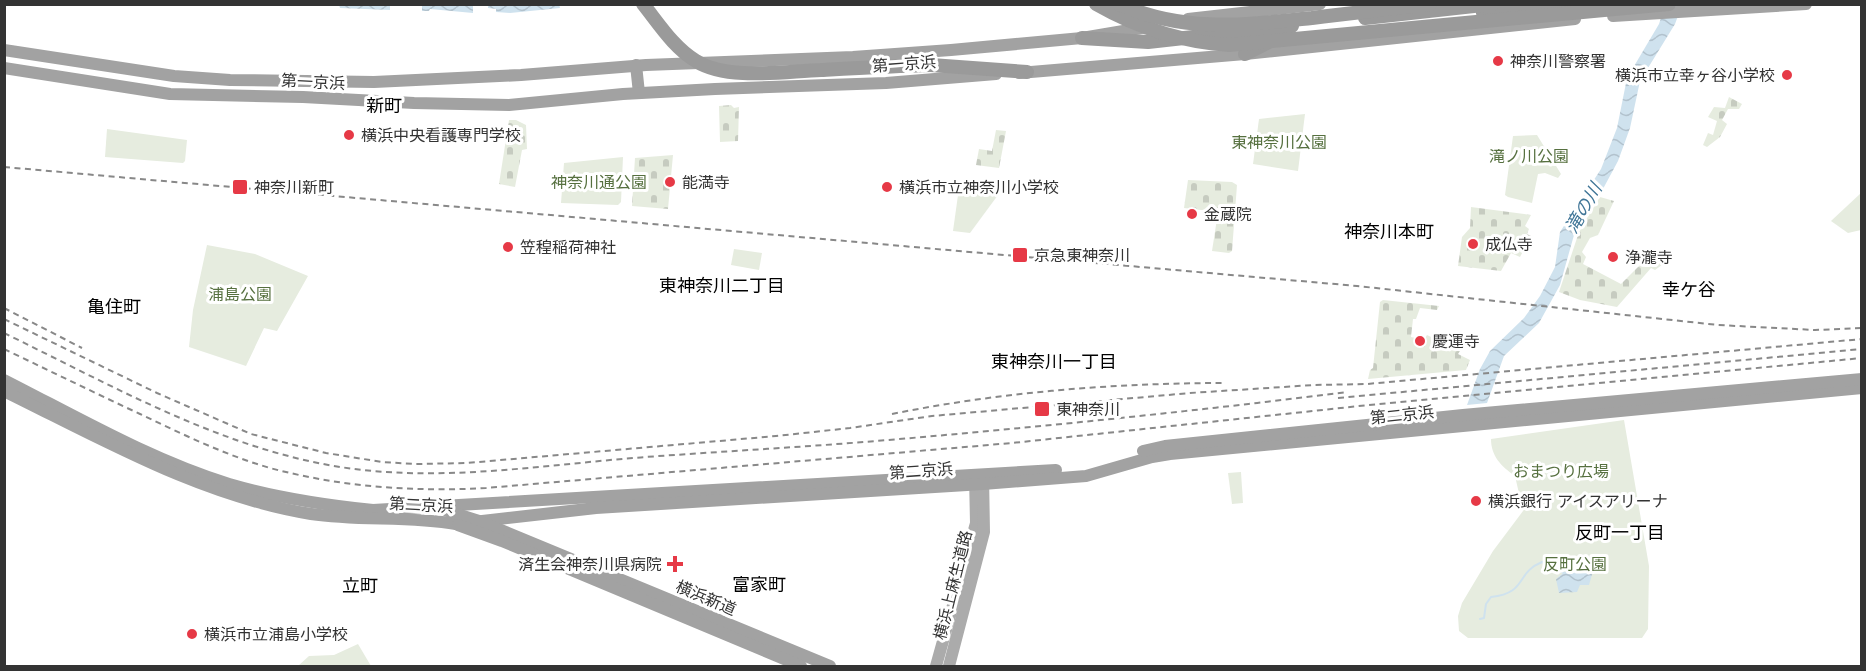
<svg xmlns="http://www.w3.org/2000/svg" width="1866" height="671" viewBox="0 0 1866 671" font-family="'DejaVu Sans','Noto Sans JP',sans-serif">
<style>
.cemetery{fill:url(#cemetery-stones)}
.park{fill:#e6ecdf}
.water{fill:url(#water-waves)}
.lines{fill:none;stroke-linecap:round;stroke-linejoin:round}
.stream{stroke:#cfe2ee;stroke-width:2}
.primary{stroke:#ababab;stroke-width:12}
.trunk{stroke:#a2a2a2;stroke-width:12}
.motorway{stroke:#9a9a9a;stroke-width:14}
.rail{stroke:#888;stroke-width:2;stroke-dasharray:6 4.5;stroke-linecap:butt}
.motorway-bridge{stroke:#9a9a9a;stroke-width:14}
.poi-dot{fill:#e63946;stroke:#fff;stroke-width:2}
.labels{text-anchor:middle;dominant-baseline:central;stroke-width:6;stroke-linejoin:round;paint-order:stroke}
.poi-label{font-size:16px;fill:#333;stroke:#fff;text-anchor:start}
.street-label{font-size:16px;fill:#333;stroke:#fff}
.park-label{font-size:16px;fill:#56703f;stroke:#fff}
.neighbourhood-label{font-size:18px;fill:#000;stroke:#fff}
.water-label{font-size:18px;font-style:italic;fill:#3f7597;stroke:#fff}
</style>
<defs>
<pattern id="cemetery-stones" width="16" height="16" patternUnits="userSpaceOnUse" patternTransform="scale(1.5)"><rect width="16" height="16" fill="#e6ecdf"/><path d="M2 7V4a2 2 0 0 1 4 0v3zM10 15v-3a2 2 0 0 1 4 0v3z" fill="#c6cbc0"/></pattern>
<pattern id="water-waves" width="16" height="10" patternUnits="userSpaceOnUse" patternTransform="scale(1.5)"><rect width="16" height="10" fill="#cfe2ee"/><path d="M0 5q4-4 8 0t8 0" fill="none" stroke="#b2c2cd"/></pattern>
</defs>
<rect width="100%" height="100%" fill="#fff"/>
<!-- cemetery -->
<g class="cemetery">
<polygon points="1729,97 1742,104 1739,109 1728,109 1722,120 1727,124 1720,137 1707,147 1703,145 1708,133 1713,135 1717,121 1708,117 1714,107 1725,108"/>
<polygon points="731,105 734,108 739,107 738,141 720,142 719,106"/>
<polygon points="509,120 516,120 526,125 527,149 522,150 515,187 499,184"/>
<polygon points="996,130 1006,131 999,168 976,165 979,149 992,151"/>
<polygon points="673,155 668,209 632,206 635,158"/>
<polygon points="1188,180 1232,182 1237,185 1232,251 1229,253 1212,251 1218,212 1184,208"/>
<polygon points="1600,197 1614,201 1598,235 1590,238 1582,252 1586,257 1583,264 1621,284 1644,261 1648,262 1659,258 1662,265 1655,270 1651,268 1617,307 1580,300 1559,292 1580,229"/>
<polygon points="1471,207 1531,215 1525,226 1529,229 1527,234 1531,236 1520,257 1511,253 1501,271 1458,266 1462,237 1470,228"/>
<polygon points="1383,300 1439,306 1437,310 1420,308 1416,319 1413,319 1411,337 1424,340 1427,335 1460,351 1458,354 1470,360 1466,370 1368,379 1370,370 1373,368 1380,302"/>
</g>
<!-- park -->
<g class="park">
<polygon points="1305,114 1298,171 1253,164 1259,119"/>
<polygon points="107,129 187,140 185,161 183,163 105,157"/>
<polygon points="1537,135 1561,174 1558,178 1545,173 1538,174 1532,203 1508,197 1505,195 1513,136"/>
<polygon points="623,157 621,202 618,205 561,203 564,163"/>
<polygon points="959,188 998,195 970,233 953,231"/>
<polygon points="1861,193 1861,230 1848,233 1831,221"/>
<polygon points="207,245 255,254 308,276 277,331 264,328 246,366 189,347 193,310"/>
<polygon points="734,249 762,253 759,270 731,265"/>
<path d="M1624 420 1649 566 1648 629 1642 638H1468L1459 631 1458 616 1462 603 1493 551 1523 511 1515 476C1501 466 1491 456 1491 439Z"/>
<polygon points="1241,472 1243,503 1232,504 1228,473"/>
<polygon points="358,644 371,666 298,666 309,656 334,655"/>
</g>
<!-- water -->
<g class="water">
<polygon points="559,4 560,8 510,13 496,12 496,9 488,8 488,5 473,5 473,13 430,9 429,11 422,11 422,6 390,5 390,10 340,8 339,5 335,5"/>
<polygon points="1665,5 1682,5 1675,24 1640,81 1630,128 1618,161 1604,187 1574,235 1560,285 1539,323 1504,356 1487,403 1467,405 1480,369 1490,351 1524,318 1540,296 1555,267 1560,232 1601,169 1617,128 1627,78 1659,24"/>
<polygon points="1578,561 1593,571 1589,585 1580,585 1577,592 1559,593 1556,579"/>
</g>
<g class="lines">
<!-- stream -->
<path class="stream" d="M1480 619 1484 618 1486 604 1491 597C1528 593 1515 573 1542 562L1564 573"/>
<!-- primary -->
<g class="primary">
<polyline points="936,666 976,523 975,476"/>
<polyline points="949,666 984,532 983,475"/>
</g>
<!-- trunk -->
<g class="trunk">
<polyline points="1613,16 1806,4"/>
<polyline points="1188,19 1320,4"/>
<polyline points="4,50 174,76 230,80 374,82 521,75 646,65 853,57 951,50 1082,38 1147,27"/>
<polyline points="636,65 639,93"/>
<polyline points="4,68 170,94 303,97 414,103 509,105 623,94 715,89 886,83 996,74"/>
<polyline points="1019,73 1245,54 1575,19"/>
<path d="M4 380C77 417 151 460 229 484 277 498 324 505 373 510L1056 470"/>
<path d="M4 391C104 440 201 496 311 514 359 521 409 516 456 524L596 508 983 484 1086 476 1152 457 1170 454 1862 388"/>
<polyline points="1143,451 1165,446 1463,415 1862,379"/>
<polyline points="441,509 479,521 830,666"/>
<polyline points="458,525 502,541 801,666"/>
</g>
<!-- motorway -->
<g class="motorway">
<polyline points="1483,13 1576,4"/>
<polyline points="1365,18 1492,4"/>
<polyline points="1082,38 1148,42 1292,26"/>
<polyline points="1245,54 1271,41"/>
<polyline points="931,65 1027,72"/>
</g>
<!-- rail -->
<g class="rail">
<polyline points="4,167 1357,286 1718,325 1815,330 1862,328"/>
<polyline points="4,308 82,348"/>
<polyline points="4,319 157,393 251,434 326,453 382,462 416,464 467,463 776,436 850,428 932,416 1190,393 1314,385 1367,384 1862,339"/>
<path d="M4 333C107 383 210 442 323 464 431 485 538 465 646 457 727 451 807 447 888 440 1041 427 1195 411 1348 392"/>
<path d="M4 349C50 371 95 393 140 414 182 434 225 455 270 468 341 487 414 492 486 488L1012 443 1369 405 1862 358"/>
<polyline points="1338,398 1862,349"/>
<path d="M892 414C1001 392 1115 383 1226 383"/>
</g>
<!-- motorway-bridge -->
<g class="motorway-bridge">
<path d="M643 4C659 24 674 48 696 61 728 81 785 71 821 70 858 68 894 66 931 65"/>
<path d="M1096 4C1138 28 1180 42 1229 45L1669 4"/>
<path d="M1119 4C1184 33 1243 25 1312 18 1351 13 1390 9 1430 4"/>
</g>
</g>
<!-- markers -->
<g class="poi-dot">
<circle cx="1498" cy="61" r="6"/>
<circle cx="1787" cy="75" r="6"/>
<circle cx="349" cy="135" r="6"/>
<circle cx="670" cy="182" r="6"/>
<rect x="232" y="179" width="16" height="16" rx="3"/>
<circle cx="887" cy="187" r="6"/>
<circle cx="1192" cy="214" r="6"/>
<circle cx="1473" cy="244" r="6"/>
<circle cx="508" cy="247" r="6"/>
<rect x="1012" y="247" width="16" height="16" rx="3"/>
<circle cx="1613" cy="257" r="6"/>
<circle cx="1420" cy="341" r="6"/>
<rect x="1034" y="401" width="16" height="16" rx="3"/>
<circle cx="1476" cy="501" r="6"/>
<path d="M672 555h6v6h6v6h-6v6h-6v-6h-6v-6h6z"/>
<circle cx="192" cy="634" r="6"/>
</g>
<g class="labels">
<!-- poi labels -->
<g class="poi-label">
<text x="1510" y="61">神奈川警察署</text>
<text x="1775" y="75" text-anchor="end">横浜市立幸ヶ谷小学校</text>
<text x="361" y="135">横浜中央看護専門学校</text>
<text x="682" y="182">能満寺</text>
<text x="254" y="187">神奈川新町</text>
<text x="899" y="187">横浜市立神奈川小学校</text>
<text x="1204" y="214">金蔵院</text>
<text x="1485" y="244">成仏寺</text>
<text x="520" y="247">笠䅣稲荷神社</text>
<text x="1034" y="255">京急東神奈川</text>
<text x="1625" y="257">浄瀧寺</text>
<text x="1432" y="341">慶運寺</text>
<text x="1056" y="409">東神奈川</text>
<text x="1488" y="501">横浜銀行 アイスアリーナ</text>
<text x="662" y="564" text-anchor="end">済生会神奈川県病院</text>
<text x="204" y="634">横浜市立浦島小学校</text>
</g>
<!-- street labels -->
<g class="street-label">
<text transform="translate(904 64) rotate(-4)">第一京浜</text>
<text transform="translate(313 82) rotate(3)">第一京浜</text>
<text transform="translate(1402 415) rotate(-6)">第二京浜</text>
<text transform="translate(921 471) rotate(-4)">第二京浜</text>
<text transform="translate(421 505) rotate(3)">第二京浜</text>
<text transform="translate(953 585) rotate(-76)">横浜上麻生道路</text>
<text transform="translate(706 598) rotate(23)">横浜新道</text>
</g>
<!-- park labels -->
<g class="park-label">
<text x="1279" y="142">東神奈川公園</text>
<text x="1529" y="156">滝ノ川公園</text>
<text x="599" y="182">神奈川通公園</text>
<text x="240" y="294">浦島公園</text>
<text x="1561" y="471">おまつり広場</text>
<text x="1575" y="564">反町公園</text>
</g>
<!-- neighbourhood labels -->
<g class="neighbourhood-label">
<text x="384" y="105">新町</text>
<text x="1389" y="231">神奈川本町</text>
<text x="722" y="285">東神奈川二丁目</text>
<text x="1689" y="289">幸ケ谷</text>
<text x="114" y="306">亀住町</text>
<text x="1054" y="361">東神奈川一丁目</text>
<text x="1620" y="532">反町一丁目</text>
<text x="759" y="584">富家町</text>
<text x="360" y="585">立町</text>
</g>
<!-- water labels -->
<g class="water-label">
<text transform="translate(1583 208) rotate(-60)">滝の川</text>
</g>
</g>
<!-- border -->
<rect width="1866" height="671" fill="none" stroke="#333333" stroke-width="12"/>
</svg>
